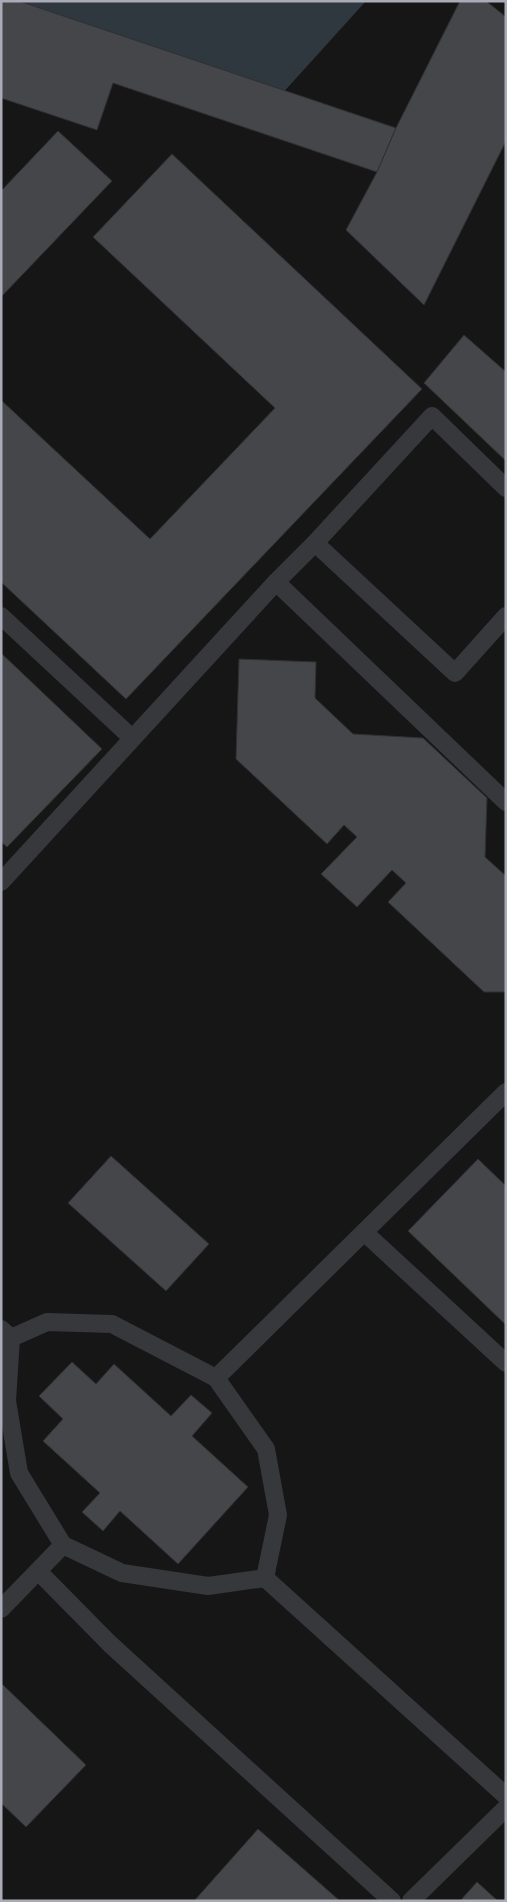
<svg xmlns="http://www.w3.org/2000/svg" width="507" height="1902" viewBox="0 0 507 1902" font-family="Montserrat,sans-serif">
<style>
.water{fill:#30383f}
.building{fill:#45464a;stroke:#303033}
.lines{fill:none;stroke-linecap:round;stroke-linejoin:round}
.service{stroke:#37383c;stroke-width:18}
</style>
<rect width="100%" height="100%" fill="#161617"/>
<!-- water -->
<polygon class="water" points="2,1 366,1 280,96"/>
<!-- building -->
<g class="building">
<polygon points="1,1 19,1 396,128 377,172 113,83 97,130 1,98"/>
<polygon points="460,1 486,1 506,17 506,141 424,305 346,230 377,172 396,128"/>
<polygon points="58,131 112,181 1,297 1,191"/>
<polygon points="172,154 422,389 126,699 1,582 1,400 150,539 275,408 93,237"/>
<polygon points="464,335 506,372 506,461 424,383"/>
<polygon points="1,653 102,749 7,847 1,842"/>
<polygon points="239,659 316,662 315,698 353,734 423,738 487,798 485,857 506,876 506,992 484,992 388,902 406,883 392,870 357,907 321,874 357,837 344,825 327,844 236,759"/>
<polygon points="111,1156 209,1244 166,1291 68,1203"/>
<polygon points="478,1159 506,1186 506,1325 408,1231"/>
<polygon points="72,1362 96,1384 114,1364 171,1416 191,1395 212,1413 192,1436 248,1487 178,1564 120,1511 103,1531 82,1512 100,1493 43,1441 63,1419 39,1396"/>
<polygon points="1,1683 86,1765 26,1827 1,1803"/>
<polygon points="258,1829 340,1901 194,1901"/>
<polygon points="477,1882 498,1901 460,1901"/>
</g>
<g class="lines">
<!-- service -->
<g class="service">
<polyline points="315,543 455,673 506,616"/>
<polyline points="276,582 315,543 432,416 506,488"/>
<polyline points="1,616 132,738"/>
<polyline points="1,882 276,582 506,802"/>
<polyline points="364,1232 506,1363"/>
<polyline points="1,1329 11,1338 7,1401 19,1473 63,1545 122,1573 208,1586 265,1578 278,1515 266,1449 216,1378 112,1324 47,1322 11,1338"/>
<polyline points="216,1378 506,1092"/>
<polyline points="38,1571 110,1644 392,1901"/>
<polyline points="265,1578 506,1796"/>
<polyline points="1,1609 63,1545"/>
<polyline points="411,1901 506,1808"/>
</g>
</g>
<!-- border -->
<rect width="507" height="1902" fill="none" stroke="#a9acb6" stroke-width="5"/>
</svg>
